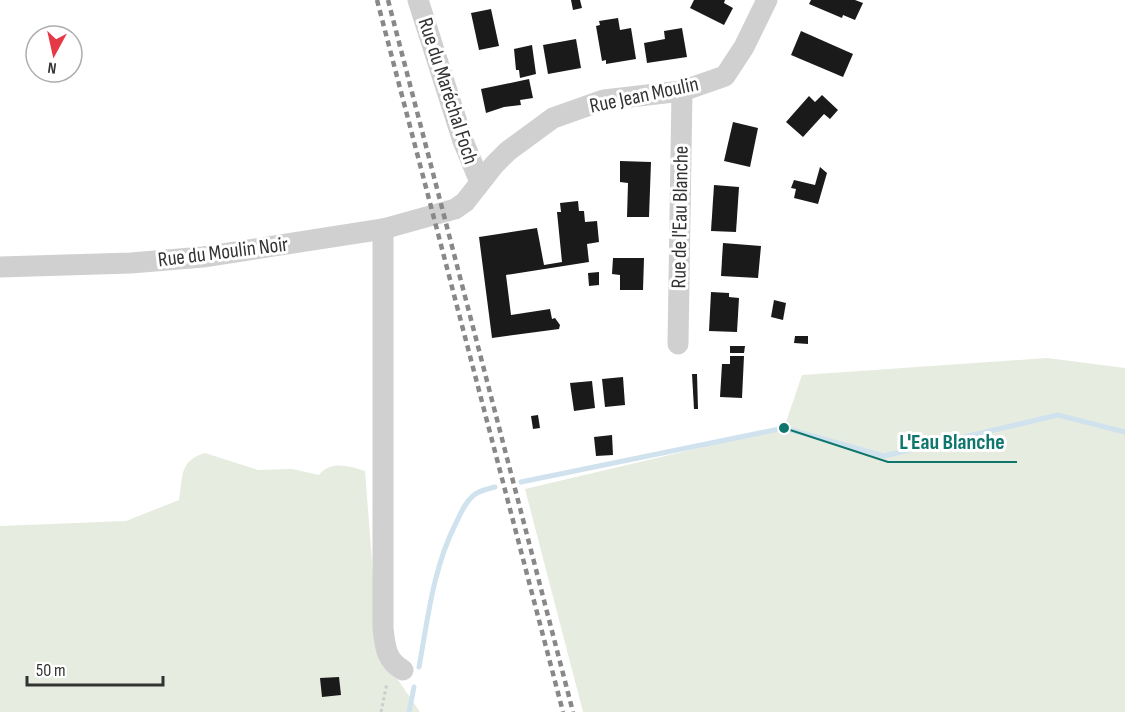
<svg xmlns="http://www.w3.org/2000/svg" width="1125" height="712" viewBox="0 0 1125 712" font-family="'Sofia Sans Condensed',sans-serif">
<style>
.green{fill:#e6ecdf}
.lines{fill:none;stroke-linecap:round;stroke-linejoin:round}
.stream{stroke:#cfe2ee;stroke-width:5}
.building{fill:#1a1a1a}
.path{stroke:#cdcdcd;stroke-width:3;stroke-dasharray:3 3;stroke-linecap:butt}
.street{stroke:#d0d0d0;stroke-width:21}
.rail{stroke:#888;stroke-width:4.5;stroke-dasharray:6 4.5;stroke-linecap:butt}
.labels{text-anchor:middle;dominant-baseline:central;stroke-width:6;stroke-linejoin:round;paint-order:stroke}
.street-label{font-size:21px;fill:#333;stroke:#fff}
.leader{fill:none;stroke:#0f766e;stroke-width:2}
.callout-dot{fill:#0f766e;stroke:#fff;stroke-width:2}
.callout-label{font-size:22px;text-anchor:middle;font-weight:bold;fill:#0f766e;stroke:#fff;stroke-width:6;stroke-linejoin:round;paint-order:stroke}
</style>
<rect width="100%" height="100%" fill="#fff"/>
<!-- green -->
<g class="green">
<polygon points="1047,358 1125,368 1125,712 583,712 525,489 784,428 802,375"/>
<path d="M205 453 258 470 292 469 319 475C331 460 349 466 365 471L379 652 420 712H0V526L126 521 179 500C183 476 179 461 205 453Z"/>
</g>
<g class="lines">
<!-- stream -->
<g class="stream">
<polyline points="521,482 784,428 884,456 1058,415 1125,432"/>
<path d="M419 667C428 618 433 568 456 523 461 513 465 502 474 495 480 490 488 489 495 487"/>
<polyline points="409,712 414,687"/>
</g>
</g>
<!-- building -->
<g class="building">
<polygon points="571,0 580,0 582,8 573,10"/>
<polygon points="694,0 725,0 724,3 733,8 724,25 690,8"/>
<polygon points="811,0 855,0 863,3 855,20 843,15 842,18 809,4"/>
<polygon points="491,9 499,46 479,50 471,13"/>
<polygon points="618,18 620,30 631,28 636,59 606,64 606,60 602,61 596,26 600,25 599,21"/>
<polygon points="682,28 687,57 647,63 644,43 665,39 664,31"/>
<polygon points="801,31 853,54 843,77 791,55"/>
<polygon points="576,39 581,68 548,74 543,45"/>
<polygon points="532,45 536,74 520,78 519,70 516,70 514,49"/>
<polygon points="529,79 533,98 520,100 521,105 504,107 486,113 481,89"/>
<polygon points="822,95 838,110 830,119 824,114 803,137 786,122 809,96 815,102"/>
<polygon points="733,122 758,128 750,167 724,161"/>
<polygon points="620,161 651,162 649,217 627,217 628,183 620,182"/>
<polygon points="820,167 827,173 818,204 794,198 796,189 791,188 794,180 815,185"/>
<polygon points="714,185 739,187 736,232 711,231"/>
<polygon points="578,201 579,211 584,211 585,222 597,221 599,242 587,244 589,262 506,275 511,315 550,309 552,319 555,318 560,325 559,329 492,338 479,237 537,228 544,265 562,262 557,212 561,212 560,203"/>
<polygon points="723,243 761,246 758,278 721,276"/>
<polygon points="613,258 644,258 643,290 620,290 620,275 612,274"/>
<polygon points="599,272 599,285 589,286 588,273"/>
<polygon points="711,292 729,293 729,297 739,298 737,332 709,331"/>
<polygon points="774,300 786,303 783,320 771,317"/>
<polygon points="795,336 808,336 808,344 794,343"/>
<polygon points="730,346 745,346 744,353 730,353"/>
<polygon points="730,356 744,356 742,398 720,397 722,364 730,364"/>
<polygon points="692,374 697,374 698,409 694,409"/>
<polygon points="623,377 625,405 605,407 602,379"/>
<polygon points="592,381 595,408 574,411 570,383"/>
<polygon points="538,415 540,428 533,429 531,416"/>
<polygon points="612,435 613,455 596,456 594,437"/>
<polygon points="339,677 341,695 322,697 320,678"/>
</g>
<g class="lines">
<!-- path -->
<polyline class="path" points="381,712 387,683"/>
<!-- street -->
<g class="street">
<polyline points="418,0 463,141 480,182"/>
<path d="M383 229V628C385 646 386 661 403 670"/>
<polyline points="0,267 131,263 203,257 383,229 455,209 465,202 494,165 508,151 553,118 604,100 682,91 725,76 744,47 767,0"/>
<polyline points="678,344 682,91"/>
</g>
<!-- rail -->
<g class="rail">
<polyline points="377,0 563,712"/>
<polyline points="388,0 573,712"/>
</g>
</g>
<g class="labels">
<!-- street labels -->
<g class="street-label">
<text transform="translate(448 91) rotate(72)">Rue du Maréchal Foch</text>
<text transform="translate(644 95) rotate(-12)">Rue Jean Moulin</text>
<text transform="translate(680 217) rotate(-89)">Rue de l'Eau Blanche</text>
<text transform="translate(223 252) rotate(-7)">Rue du Moulin Noir</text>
</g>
</g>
<!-- callouts -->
<path class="leader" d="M784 428L888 462H1017"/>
<circle class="callout-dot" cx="784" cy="428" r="6"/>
<g class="callout-label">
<text x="952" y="449">L'Eau Blanche</text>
</g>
<!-- north arrow -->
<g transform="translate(54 54) rotate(188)"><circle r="28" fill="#ffffff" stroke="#adadad" stroke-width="1.5"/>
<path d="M0-4.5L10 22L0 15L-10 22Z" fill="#e63946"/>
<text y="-9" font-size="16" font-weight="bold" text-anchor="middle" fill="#333333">N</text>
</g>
<!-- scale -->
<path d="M27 676v9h136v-9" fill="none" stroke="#333333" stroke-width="3"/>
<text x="36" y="676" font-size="18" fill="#333333" stroke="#ffffff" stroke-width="4.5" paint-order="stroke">50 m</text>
</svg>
